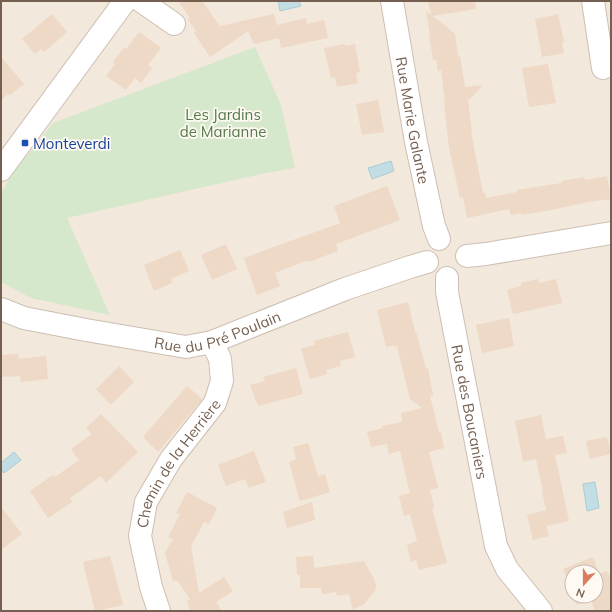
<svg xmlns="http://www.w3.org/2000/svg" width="612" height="612" viewBox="0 0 612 612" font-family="Mulish,sans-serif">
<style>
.residential{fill:#f2e8db;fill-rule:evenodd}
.green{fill:#d6e8cb}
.water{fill:#c2dee4;stroke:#a9ccd5}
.building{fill:#eed8c6}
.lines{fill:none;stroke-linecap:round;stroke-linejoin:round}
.minor-casing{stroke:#cdbfb2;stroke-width:24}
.minor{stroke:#fff;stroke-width:22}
.transit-dot{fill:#1a4fb4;stroke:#fefaf3;stroke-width:1.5}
.labels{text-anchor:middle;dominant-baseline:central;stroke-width:3.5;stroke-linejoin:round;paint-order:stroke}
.park-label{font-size:15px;fill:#557949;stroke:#fefaf3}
.street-label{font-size:15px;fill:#755f50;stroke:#fefaf3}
.transit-label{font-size:15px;fill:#164399;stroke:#fefaf3;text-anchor:start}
</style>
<rect width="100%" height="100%" fill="#fbf6ec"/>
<!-- residential -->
<path class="residential" d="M1 1H611V611H1ZM572 572H596V596H572Z"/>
<!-- green -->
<polygon class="green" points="255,47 281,105 295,168 261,174 67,218 110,315 31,298 1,282 1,194 10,176 53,123"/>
<!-- water -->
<g class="water">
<polygon points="278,1 299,1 301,6 280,11"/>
<polygon points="391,161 394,171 372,179 368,168"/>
<polygon points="14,452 21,460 4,473 1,469 1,463"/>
<polygon points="595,482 599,508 587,511 583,484"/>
</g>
<!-- building -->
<g class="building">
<polygon points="178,1 202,1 220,26 274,14 277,25 306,18 307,24 324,20 328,38 281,48 279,38 254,44 248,31 210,57 194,33 196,31 188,20 190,18"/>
<polygon points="428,1 475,1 476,9 433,16 455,34 458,56 460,56 465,87 483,85 468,101 472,132 471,132 483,193 485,193 486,198 517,192 517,190 562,183 562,181 584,177 585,180 607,176 611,199 588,202 551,210 521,215 521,213 511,215 509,209 467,218 463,197 460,198 449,148 444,102 445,101 441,70 438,71 436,60 433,60 429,34 430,34 426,11 431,15"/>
<polygon points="52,14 67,32 44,52 41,49 35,54 22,39"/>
<polygon points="558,14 564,42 562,43 564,53 542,57 535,19"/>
<polygon points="139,32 161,48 148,65 152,68 141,83 135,78 126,90 106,76 115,64 113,62 124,48 126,49"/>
<polygon points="344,44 348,46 355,44 360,72 356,73 358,83 337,87 335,77 331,78 324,48"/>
<polygon points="1,57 24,84 10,95 8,94 1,100"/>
<polygon points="548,64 556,103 529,107 522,68"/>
<polygon points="378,100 384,132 362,135 356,104"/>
<polygon points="387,186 400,220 336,244 338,251 309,262 308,260 275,273 280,286 257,295 244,258 340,223 334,206"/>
<polygon points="226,244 237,269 212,280 201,255"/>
<polygon points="180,250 189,271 171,279 172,283 154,291 144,265"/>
<polygon points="538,279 539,283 556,279 562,303 513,314 507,290 521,286 521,283"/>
<polygon points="408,302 415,332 416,332 426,368 428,368 433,395 430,396 439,432 441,432 444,448 429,452 438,488 430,490 434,508 432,509 447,563 419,570 416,560 411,562 407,545 417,541 410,514 404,516 399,496 410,493 400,451 389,454 387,444 371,447 367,432 383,428 382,426 402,422 401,413 422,408 410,399 397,346 395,347 394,345 386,347 377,310"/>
<polygon points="509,318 514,346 482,353 476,325"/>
<polygon points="348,332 355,357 340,361 341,366 326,370 327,374 310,379 301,349 315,345 313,341"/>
<polygon points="18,354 19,359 46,356 48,379 21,382 20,376 1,377 1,355"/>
<polygon points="119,366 134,382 111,405 96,389"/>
<polygon points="296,368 303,394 258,406 250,385 265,381 263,377"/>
<polygon points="187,386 202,399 158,452 143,437"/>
<polygon points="101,414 138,452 106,483 101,476 70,498 72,502 48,518 30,491 53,475 55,477 79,460 71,449 92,434 86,428"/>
<polygon points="541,415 546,439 563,436 567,453 555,455 569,521 546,526 549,536 533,540 527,515 546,510 542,491 543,491 536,459 523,462 515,421"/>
<polygon points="607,437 611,454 590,459 586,441"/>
<polygon points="308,443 318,476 325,474 330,492 300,501 289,462 296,459 293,447"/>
<polygon points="254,451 266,482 249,488 245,479 226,486 218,465"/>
<polygon points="187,492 217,508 209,524 204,522 191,546 194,563 190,564 194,564 199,593 224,577 233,591 216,602 222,611 190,611 187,601 190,599 177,580 173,581 165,553 173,539 168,537 180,514 176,513"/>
<polygon points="312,502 315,520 287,528 283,512"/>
<polygon points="1,507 22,534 1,550"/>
<polygon points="110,556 123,605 95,611 83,562"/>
<polygon points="313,556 314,568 364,561 374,579 376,585 375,591 364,604 353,610 349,594 337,596 336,592 322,594 321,588 300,588 300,575 297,575 296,557"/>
<polygon points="593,557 599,574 607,571 611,579 611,611 595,611 591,600 577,605 574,596 596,596 596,572 572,572 572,591 563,569"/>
</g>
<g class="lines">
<!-- minor casing -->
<g class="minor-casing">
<g id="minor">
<polyline points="141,1 174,24"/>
<path id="s1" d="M392 1 416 142 434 226 439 239"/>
<polyline points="593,1 603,68"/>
<polyline points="1,170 125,1"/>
<polyline points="467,256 486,254 611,233"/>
<path id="s2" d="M447 278V292L496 546 507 569 541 611"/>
<path id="s3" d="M1 309 24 318 86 330 186 347 212 342 345 289 410 267 427 262"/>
<path id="s4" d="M159 611 151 587 140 536 146 502 171 459 215 403 222 381 220 359 212 342"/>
</g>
</g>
<!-- minor -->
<use href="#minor" class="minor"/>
</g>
<!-- markers -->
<rect class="transit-dot" x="21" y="139" width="8" height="8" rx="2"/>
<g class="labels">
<!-- park labels -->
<g class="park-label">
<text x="223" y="114">Les Jardins<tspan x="223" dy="17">de Marianne</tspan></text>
</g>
<!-- street labels -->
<g class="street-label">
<text stroke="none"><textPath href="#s1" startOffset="121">Rue Marie Galante</textPath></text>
<text stroke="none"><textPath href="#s3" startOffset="223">Rue du Pré Poulain</textPath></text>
<text stroke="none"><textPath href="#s2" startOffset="136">Rue des Boucaniers</textPath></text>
<text stroke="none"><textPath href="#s4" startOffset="161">Chemin de la Herrière</textPath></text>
</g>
<!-- transit labels -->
<g class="transit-label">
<text x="33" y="143">Monteverdi</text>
</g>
</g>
<!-- border -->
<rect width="612" height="612" fill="none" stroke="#755f50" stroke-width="4"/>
<!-- north arrow -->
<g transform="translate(584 584) rotate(201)"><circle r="19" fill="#fefaf3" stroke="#c7bcb2"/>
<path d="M0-3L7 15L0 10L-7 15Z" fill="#d97d5d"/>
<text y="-6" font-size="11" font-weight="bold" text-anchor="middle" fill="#755f50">N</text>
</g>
</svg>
